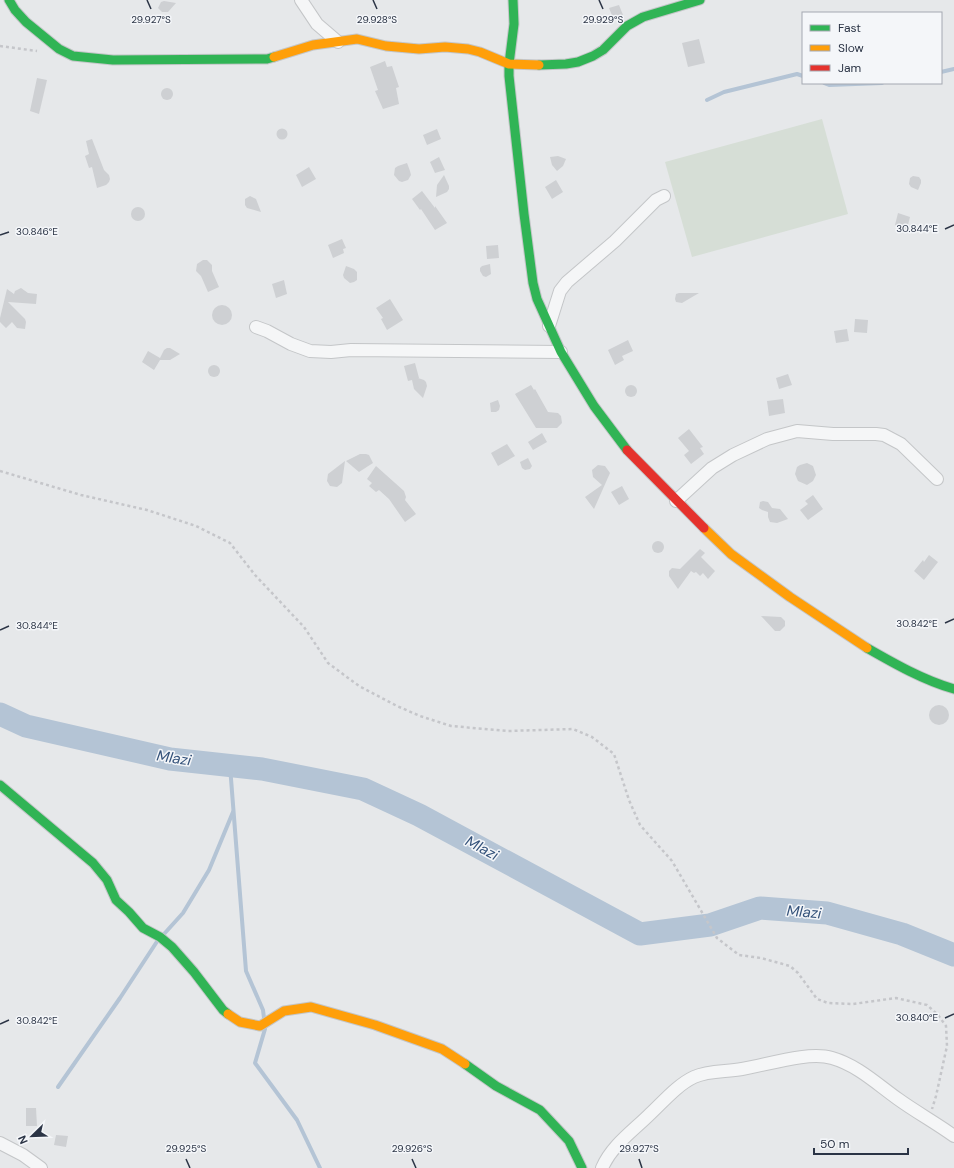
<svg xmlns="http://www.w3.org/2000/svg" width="954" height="1168" viewBox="0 0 954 1168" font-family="'DM Sans',sans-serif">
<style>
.green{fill:#d6ded6}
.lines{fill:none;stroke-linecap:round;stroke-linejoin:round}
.stream{stroke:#b4c4d5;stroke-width:4}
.river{stroke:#b4c4d5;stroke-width:23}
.building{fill:#ced0d3}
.street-casing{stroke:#c4c6c8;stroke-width:14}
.fast-casing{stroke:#c4c6c8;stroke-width:11}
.slow-casing{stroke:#c4c6c8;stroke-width:11}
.jam-casing{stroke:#c4c6c8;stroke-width:11}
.path{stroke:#c5c6ca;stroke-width:2.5;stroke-dasharray:3 3;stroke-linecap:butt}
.street{stroke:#f5f6f7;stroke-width:12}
.fast{stroke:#30b455;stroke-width:9}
.slow{stroke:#ff9f0a;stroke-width:9}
.jam{stroke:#e5322d;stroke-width:9}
.ticks{fill:none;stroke:#2b3445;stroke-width:1.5}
.labels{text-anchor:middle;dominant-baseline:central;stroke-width:3;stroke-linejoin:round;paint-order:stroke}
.water-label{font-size:15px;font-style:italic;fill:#34527a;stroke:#f4f6f9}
.ticks-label{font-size:10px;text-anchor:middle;fill:#2b3445;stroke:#f4f6f9;stroke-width:3;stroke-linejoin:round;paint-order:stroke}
</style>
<rect width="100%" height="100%" fill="#e6e8ea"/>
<!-- green -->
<polygon class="green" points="822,119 848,214 692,257 665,162"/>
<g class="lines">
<!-- stream -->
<g class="stream">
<polyline points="941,72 954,69"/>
<polyline points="824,83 829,85 882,83"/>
<polyline points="707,100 724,92 797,74 803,76"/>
<polyline points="230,766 246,971 263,1010 264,1018"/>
<polyline points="164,934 183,913 209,870 233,812"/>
<polyline points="265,1029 255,1063 297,1120 320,1168"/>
<polyline points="58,1087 120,998 158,940"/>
</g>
<!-- river -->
<polyline class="river" points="0,714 26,726 170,759 262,769 363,789 419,815 640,934 710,925 760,908 827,913 902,934 954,955"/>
</g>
<!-- building -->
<g class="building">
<polygon points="164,1 176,3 168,12 162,12 158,8 161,2"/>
<polygon points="619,5 623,15 613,18 609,8"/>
<polygon points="699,39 705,63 688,67 682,43"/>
<polygon points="385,61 387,67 392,66 399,87 396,88 399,104 383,109 375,91 378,90 370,67"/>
<polygon points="37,78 47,80 39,114 30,111"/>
<circle cx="167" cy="94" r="6"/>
<circle cx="282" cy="134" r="5.5"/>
<polygon points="437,129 441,139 427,145 423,135"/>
<polygon points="92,139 104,170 109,175 110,179 109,182 106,185 97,188 92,167 89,168 85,156 89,154 86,141"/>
<polygon points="558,156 566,159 563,166 557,171 552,165 550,157"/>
<polygon points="439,157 445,170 435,173 430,162"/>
<polygon points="407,163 410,171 411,175 408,180 402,182 399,181 394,175 395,168 398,166"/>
<polygon points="309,167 316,179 302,187 296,175"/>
<polygon points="444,175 449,186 449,189 447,192 436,197 437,185"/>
<polygon points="913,176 919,177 921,180 921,183 918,190 911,187 909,184 910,178"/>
<polygon points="556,180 563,192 552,199 545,187"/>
<polygon points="422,191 435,208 435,206 447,223 435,230 421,209 420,210 412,199"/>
<polygon points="250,196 256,199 261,212 247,208 245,205 245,199"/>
<circle cx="138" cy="214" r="7"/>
<polygon points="898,213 910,217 907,229 895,225"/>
<polygon points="342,239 346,248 343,249 344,253 333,258 328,245"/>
<polygon points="498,245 499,258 487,259 486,246"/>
<polygon points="203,260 207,260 212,265 212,271 219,287 208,292 201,276 196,271 197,264"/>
<polygon points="490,264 491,274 486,277 483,276 480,271 480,268 482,266"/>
<polygon points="346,266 354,269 357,272 357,280 354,282 350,283 344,278 343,275"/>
<polygon points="284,280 287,294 276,298 272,284"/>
<polygon points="21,288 28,293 37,294 36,304 8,302 25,319 26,322 25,329 17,328 12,322 6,328 0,322 0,318 7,289 14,294 15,291"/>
<polygon points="679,293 699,293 682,303 676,302 675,299 676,294"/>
<polygon points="390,299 403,320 387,330 381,319 383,318 376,308"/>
<circle cx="222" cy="315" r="10"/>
<polygon points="855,319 868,320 867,333 854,332"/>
<polygon points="847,329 849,341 836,343 834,331"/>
<polygon points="628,340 633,351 622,356 624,360 615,365 608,350"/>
<polygon points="167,348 170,348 180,354 170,360 160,360 154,370 142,362 148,351 160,358 164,350"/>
<polygon points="415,363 419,378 418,378 424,380 426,382 427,386 423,398 414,389 412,380 408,381 404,366"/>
<circle cx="214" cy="371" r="6"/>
<polygon points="788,374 792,385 779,389 776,378"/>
<circle cx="631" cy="391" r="6"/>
<polygon points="531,385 534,390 535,389 548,412 558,413 561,416 562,423 557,428 536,428 515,394"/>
<polygon points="783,399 785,413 769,416 767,401"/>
<polygon points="498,400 500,406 499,410 496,412 491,412 490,403"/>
<polygon points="689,429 703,447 700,448 704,454 691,464 684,455 689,451 678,438"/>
<polygon points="542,433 547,442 533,450 528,442"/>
<polygon points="507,444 515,456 498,466 491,453"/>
<polygon points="360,454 366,454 369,455 373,463 359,472 346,461"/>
<polygon points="528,458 532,466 530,469 525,470 522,468 520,462"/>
<polygon points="345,461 342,483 337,487 330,486 327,481 328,474"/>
<polygon points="807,463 813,466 816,475 813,481 807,485 798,481 795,474 797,467 800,465"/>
<polygon points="598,465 605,466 610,473 594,509 585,497 602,485 593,477 592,470"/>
<polygon points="376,466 404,491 406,497 405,500 416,514 405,522 389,499 379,490 376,492 369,486 372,483 367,479"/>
<polygon points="622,486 629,499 619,505 611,492"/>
<polygon points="813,495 823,509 808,520 800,510 808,504 805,501"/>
<polygon points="763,501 768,502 772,508 780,509 788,519 777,523 770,522 768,517 768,512 762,510 759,508 760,502"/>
<circle cx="658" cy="547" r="6"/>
<polygon points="700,549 705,553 701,557 715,571 708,579 703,573 700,576 696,572 694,573 691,571 678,589 669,576 669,571 672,568 680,569"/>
<polygon points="929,555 938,562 924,580 914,571 923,560 924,562"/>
<polygon points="761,616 781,617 785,621 785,626 780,631 775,631"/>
<circle cx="939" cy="715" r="10"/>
<polygon points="26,1108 36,1108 37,1126 26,1126"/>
<polygon points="56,1135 68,1136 66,1147 54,1145"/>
</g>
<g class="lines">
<!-- street casing -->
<g class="street-casing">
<g id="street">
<polyline points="301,0 317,24 338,42"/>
<polyline points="549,326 560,291 567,282 615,241 656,200 664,196"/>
<polyline points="256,327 267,331 291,344 310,351 331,352 351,350 561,352"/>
<polyline points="676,501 712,468 733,455 767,439 797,431 833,434 876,434 884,435 901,444 937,479"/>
<polyline points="0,1143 23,1155 41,1168"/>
<path d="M602 1168C612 1145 633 1131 650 1114 663 1102 677 1085 694 1077 709 1070 726 1072 742 1069 767 1065 808 1051 832 1058 857 1065 877 1084 898 1099 916 1112 936 1123 954 1136"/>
</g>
</g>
<!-- fast casing -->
<g class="fast-casing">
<g id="fast">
<polyline points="9,0 15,10 26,22 59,49 73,56 113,60 267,59 274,57"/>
<polyline points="513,0 514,24 509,64 509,76 524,214 533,283 537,299 561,352 594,406 627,450"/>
<polyline points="539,65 566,64 578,62 593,56 603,50 627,26 643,17 700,0"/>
<path d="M867 648C895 664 923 680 954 689"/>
<polyline points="0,785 93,863 107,880 116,900 129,912 143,928 160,937 172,947 194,972 223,1010 228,1014"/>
<polyline points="465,1064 496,1086 540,1110 569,1141 582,1168"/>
</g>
</g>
<!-- slow casing -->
<g class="slow-casing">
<g id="slow">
<polyline points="274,57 313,45 357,39 386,46 419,49 445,47 468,49 480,52 509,64 539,65"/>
<polyline points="704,528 731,554 790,597 867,648"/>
<polyline points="228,1014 240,1022 260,1026 284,1011 311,1007 375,1025 442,1049 465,1064"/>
</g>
</g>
<!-- jam casing -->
<g class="jam-casing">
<polyline id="jam" points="627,450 704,528"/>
</g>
<!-- path -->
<g class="path">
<polyline points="0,46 37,51"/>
<polyline points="0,471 81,495 147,510 196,526 230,543 255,575 304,627 328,663 359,686 397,706 420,716 451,726 508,731 573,729 592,737 614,754 629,800 640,825 672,861 717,938 739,955 761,958 790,966 798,973 817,999 828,1003 853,1004 896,998 927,1005 938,1015 946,1026 947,1046 936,1096 932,1109"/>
</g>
<!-- street -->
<use href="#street" class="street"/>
<!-- fast -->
<use href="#fast" class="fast"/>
<!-- slow -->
<use href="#slow" class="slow"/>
<!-- jam -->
<use href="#jam" class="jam"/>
</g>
<!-- ticks -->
<path class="ticks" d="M147 0 151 9M373 0 377 9M599 0 603 9M945 229 954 225M0 235 9 232M945 623 954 619M0 630 9 626M945 1018 954 1014M0 1024 9 1020M186 1159 190 1168M412 1159 416 1168M639 1159 642 1168"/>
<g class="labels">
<!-- water labels -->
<g class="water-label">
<text transform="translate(174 758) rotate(9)">Mlazi</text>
<text transform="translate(482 848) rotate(28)">Mlazi</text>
<text transform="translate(804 912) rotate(5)">Mlazi</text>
</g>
</g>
<g class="ticks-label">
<text x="151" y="23">29.927°S</text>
<text x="377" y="23">29.928°S</text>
<text x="603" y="23">29.929°S</text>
<text x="917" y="232">30.844°E</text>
<text x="37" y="235">30.846°E</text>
<text x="917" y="627">30.842°E</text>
<text x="37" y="629">30.844°E</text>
<text x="917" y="1021">30.840°E</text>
<text x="37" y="1024">30.842°E</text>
<text x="186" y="1152">29.925°S</text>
<text x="412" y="1152">29.926°S</text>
<text x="639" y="1152">29.927°S</text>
</g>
<!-- legend -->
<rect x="802" y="12" width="140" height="72" fill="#f4f6f9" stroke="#a4a8b1"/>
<rect x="810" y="25" width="20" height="6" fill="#30b455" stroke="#a4a8b1"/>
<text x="838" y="32" font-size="12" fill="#2b3445">Fast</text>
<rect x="810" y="45" width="20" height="6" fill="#ff9f0a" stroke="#a4a8b1"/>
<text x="838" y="52" font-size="12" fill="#2b3445">Slow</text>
<rect x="810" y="65" width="20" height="6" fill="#e5322d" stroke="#a4a8b1"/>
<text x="838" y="72" font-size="12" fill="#2b3445">Jam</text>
<!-- north arrow -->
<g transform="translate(32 1136) rotate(247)" stroke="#f4f6f9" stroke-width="3" paint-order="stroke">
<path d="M0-3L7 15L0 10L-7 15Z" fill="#2b3445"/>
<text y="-6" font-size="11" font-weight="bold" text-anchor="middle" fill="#2b3445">N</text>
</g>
<!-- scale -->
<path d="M814 1148v6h94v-6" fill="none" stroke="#2b3445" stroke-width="2"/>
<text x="820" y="1148" font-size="12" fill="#2b3445" stroke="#f4f6f9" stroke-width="3" paint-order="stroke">50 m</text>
</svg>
